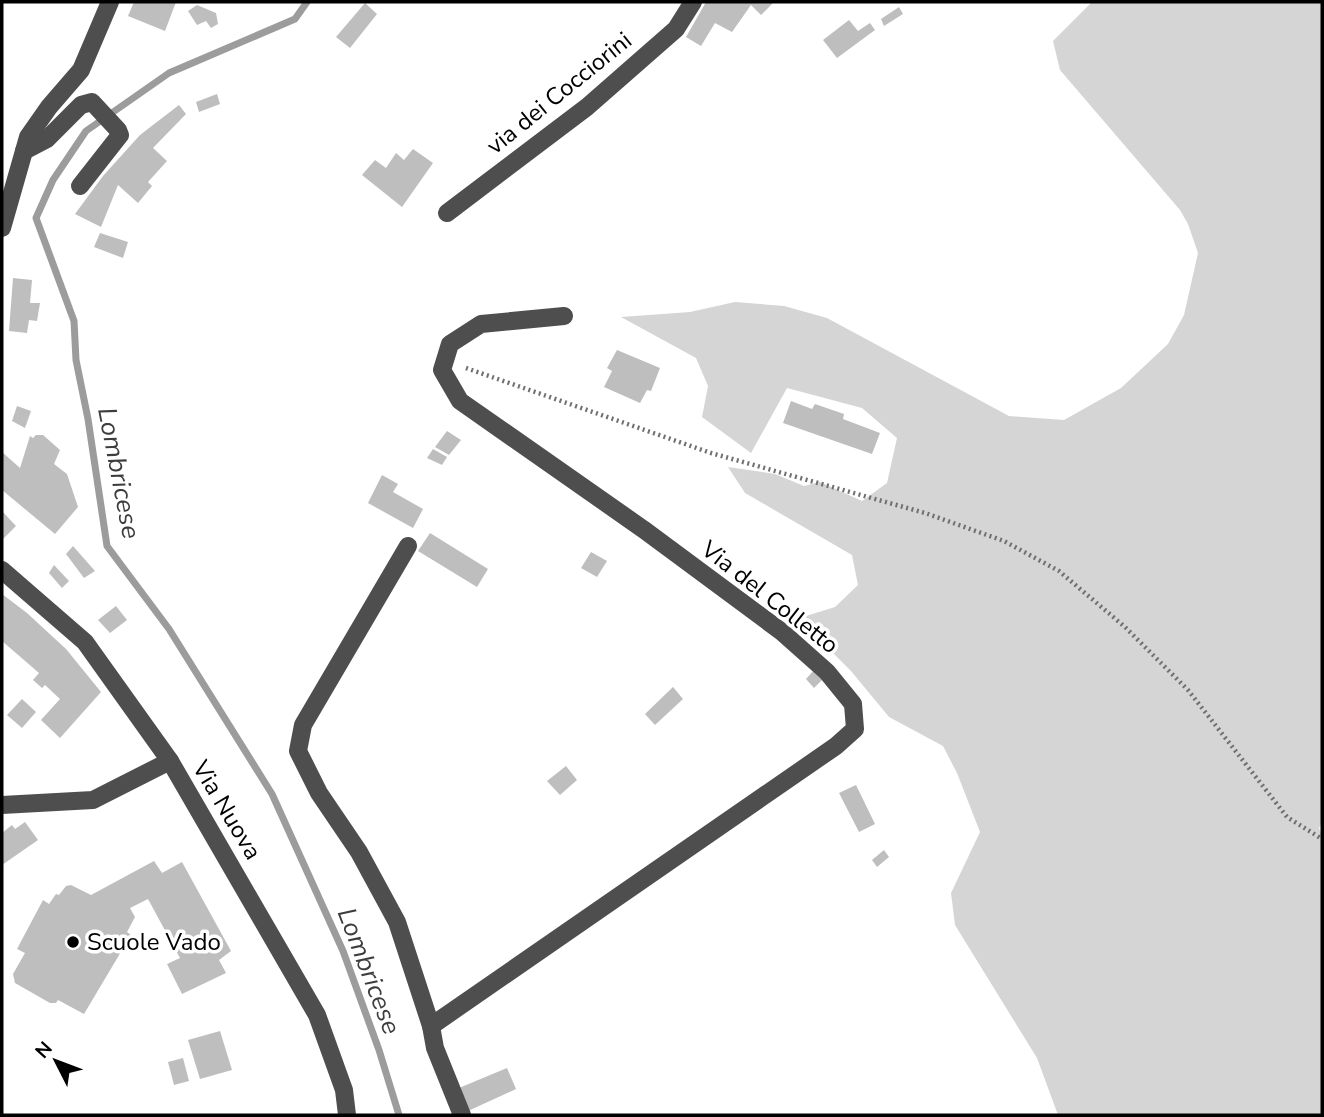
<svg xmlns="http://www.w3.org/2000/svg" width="1324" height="1117" viewBox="0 0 1324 1117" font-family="'Nunito Sans',sans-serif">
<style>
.green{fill:#d5d5d5}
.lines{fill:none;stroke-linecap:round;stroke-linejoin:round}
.stream{stroke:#9c9c9c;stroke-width:7}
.building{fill:#bebebe}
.path{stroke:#707070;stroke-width:4.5;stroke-dasharray:2 3.5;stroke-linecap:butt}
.minor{stroke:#4e4e4e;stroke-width:18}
.poi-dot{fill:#000;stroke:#fff;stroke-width:2.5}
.labels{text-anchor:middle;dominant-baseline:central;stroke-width:7;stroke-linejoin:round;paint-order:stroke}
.street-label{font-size:24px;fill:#000;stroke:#fff}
.poi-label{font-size:24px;fill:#000;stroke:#fff;text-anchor:start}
.water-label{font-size:26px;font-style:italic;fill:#3d3d3d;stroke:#fff}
</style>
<rect width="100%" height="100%" fill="#fff"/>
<!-- green -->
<polygon class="green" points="1092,2 1322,2 1322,822 1319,828 1322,836 1322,1115 1058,1115 1037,1058 955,925 951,893 980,832 957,773 943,746 889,717 851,671 807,627 806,616 835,607 858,585 852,555 745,493 728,467 775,474 804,486 820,482 862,501 887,483 897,438 862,408 787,388 751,453 702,417 708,386 696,358 621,317 690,312 735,302 784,306 827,318 1009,416 1064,420 1121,388 1168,344 1184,315 1198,253 1188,224 1180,210 1060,70 1053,41"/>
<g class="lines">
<!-- stream -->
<polyline class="stream" points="307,2 295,19 169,73 86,131 53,180 36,218 74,321 76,360 88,419 107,546 169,629 272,794 343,951 379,1050 399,1115"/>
</g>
<!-- building -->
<g class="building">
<polygon points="134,2 176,2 165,31 128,16"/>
<polygon points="706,2 774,2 761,15 751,5 732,32 715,23 701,46 686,37"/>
<polygon points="365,3 377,14 350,48 336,37"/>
<polygon points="197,5 216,13 218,24 211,28 206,21 197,25 188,11"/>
<polygon points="899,7 903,14 884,26 881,19"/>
<polygon points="849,20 858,31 870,23 875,30 837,58 823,40"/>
<polygon points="217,94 220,104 199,112 196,102"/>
<polygon points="179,105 186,114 153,148 167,161 148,182 152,186 138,203 118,185 101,227 75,214 103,176 140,135"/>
<polygon points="413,149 433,163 402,207 362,175 375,160 386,168 396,153 404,160"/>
<polygon points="100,233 128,242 123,258 94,247"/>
<polygon points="13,278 32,280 30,303 40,303 37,321 29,320 27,333 9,331"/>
<polygon points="617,350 660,368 651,391 647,390 640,403 604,387 612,371 607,368"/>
<polygon points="791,401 812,409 815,404 844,414 843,419 880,433 872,454 783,423"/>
<polygon points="17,406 31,411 25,428 12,421"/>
<polygon points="447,431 461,440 449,455 435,447"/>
<polygon points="36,435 43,435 60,450 54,464 67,474 78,507 55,534 2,490 2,452 20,468 30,436 33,438"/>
<polygon points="433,449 447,457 442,465 427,458"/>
<polygon points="382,475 398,484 393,492 423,509 413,528 368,503"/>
<polygon points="2,511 16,526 2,540"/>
<polygon points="430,533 488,569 477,587 418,551"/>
<polygon points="73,546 95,571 84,578 66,554"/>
<polygon points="591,552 607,561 597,577 581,568"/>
<polygon points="54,565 69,581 62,588 49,573"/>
<polygon points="2,594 27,613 66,649 101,692 60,738 41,720 60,699 45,685 42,688 33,680 39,673 2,641"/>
<polygon points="116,606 127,620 110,633 98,620"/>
<polygon points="815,669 824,678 814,688 806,679"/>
<polygon points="673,687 683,699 655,725 645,714"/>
<polygon points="22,699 36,712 22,728 7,715"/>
<polygon points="566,766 577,780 560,795 547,781"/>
<polygon points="856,785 875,824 859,832 839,793"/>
<polygon points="25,822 38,840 2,865 2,833 12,825 15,829"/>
<polygon points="884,850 889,857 877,867 872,860"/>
<polygon points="154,861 162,873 182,862 231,951 219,960 226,973 182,994 167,964 180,958 148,899 130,908 135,917 127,932 131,935 84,1014 58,1000 56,1003 50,1003 15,983 13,974 25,953 17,949 43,900 49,904 56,894 59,895 66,886 71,885 91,895"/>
<polygon points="220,1031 232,1070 200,1079 188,1040"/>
<polygon points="183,1058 189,1081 174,1085 168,1062"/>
<polygon points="507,1068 516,1089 468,1111 459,1088"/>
</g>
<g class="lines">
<!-- path -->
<polyline class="path" points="466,368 711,453 925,513 1004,541 1059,571 1125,627 1188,690 1287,817 1322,839"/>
<!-- minor -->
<g class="minor">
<polyline points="24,151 47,139 81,105 92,102 118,130 120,135 80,186"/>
<polyline points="447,213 587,107 676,29 693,2"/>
<polyline points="2,228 28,137 49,107 81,70 110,2"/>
<polyline points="408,546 303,725 298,751 319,793 359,852 397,922 431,1026 435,1048 462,1115"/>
<polyline points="2,570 85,642 170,761 317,1015 344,1090 347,1115"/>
<polyline points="2,805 93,800 170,761"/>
<polyline points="431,1026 836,746 855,729 853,704 827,672 782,632 643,529 460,401 442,370 450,344 481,324 564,316"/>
</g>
</g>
<!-- markers -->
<circle class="poi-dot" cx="73" cy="942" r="7"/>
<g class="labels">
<!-- street labels -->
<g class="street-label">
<text transform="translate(559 93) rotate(-39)">via dei Cocciorini</text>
<text transform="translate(770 597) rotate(38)">Via del Colletto</text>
<text transform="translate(227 810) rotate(59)">Via Nuova</text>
</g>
<!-- poi labels -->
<g class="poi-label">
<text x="87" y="942">Scuole Vado</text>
</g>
<!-- water labels -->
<g class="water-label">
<text transform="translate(119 473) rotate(79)">Lombricese</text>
<text transform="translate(369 971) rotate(69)">Lombricese</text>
</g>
</g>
<!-- border -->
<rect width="1324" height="1117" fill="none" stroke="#000000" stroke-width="7"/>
<!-- north arrow -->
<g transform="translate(56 1061) rotate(312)" stroke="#ffffff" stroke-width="5" paint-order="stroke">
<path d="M0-5L12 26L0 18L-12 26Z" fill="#000000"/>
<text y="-10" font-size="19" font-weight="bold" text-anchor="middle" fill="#000000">N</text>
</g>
</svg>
